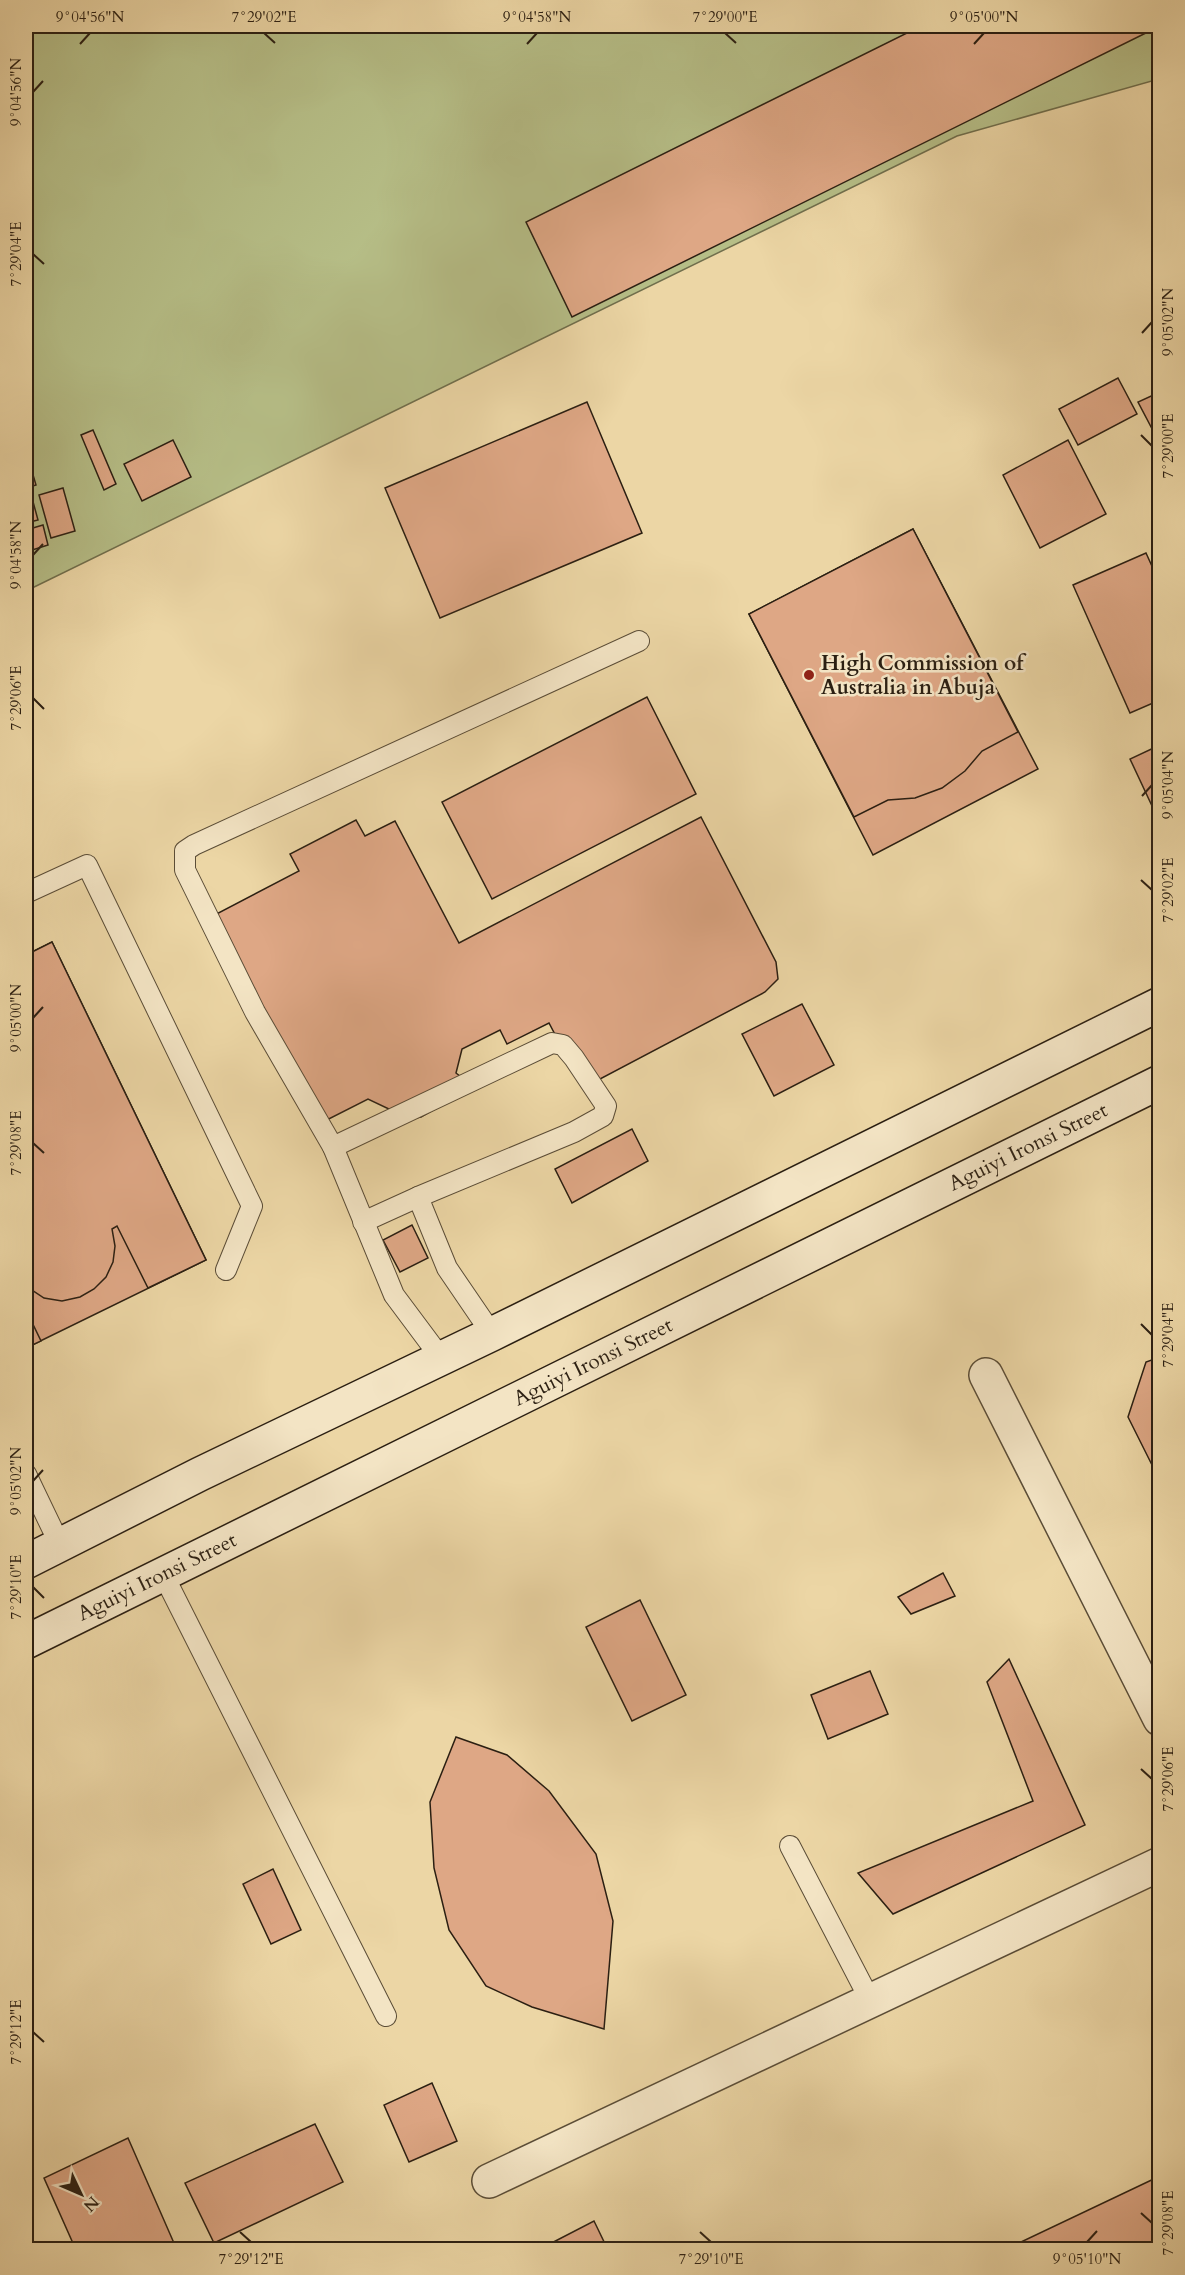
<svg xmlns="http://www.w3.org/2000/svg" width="1185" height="2275" viewBox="0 0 1185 2275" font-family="Cardo,serif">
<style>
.green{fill:#b6be87;stroke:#706e4c;stroke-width:1.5}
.building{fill:#dea785;stroke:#2b1f12;stroke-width:1.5}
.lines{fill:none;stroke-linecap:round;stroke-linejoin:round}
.service-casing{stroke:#5b4d37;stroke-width:22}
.minor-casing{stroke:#5b4d37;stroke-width:36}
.secondary-casing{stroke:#2b1f12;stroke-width:36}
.service{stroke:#f3e4c4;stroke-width:20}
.minor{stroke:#f3e4c4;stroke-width:33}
.secondary{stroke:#f3e4c4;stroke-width:33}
.ticks{fill:none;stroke:#2b1f12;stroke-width:2}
.poi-dot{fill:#8f2418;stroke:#f3e4c4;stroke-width:2}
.labels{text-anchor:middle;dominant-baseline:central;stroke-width:5;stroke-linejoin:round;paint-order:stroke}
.poi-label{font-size:21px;font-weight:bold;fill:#2b1f12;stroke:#f3e4c4;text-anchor:start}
.street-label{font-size:21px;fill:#2b1f12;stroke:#f3e4c4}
.neatline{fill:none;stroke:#2b1f12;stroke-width:2}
.ticks-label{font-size:15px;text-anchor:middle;fill:#2b1f12}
</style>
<rect width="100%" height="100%" fill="#ecd6a5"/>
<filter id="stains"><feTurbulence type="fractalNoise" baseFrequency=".00333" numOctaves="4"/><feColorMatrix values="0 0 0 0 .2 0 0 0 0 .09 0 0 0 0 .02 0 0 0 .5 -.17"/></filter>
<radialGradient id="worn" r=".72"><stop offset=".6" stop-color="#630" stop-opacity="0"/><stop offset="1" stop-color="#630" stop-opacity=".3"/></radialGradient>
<!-- green -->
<polygon class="green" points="26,26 1159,26 1159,79 957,136 26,591"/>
<!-- building -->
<g class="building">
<polygon points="921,26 1160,26 572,317 526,222"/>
<polygon points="1118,378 1137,414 1078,445 1059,409"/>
<polygon points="1160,392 1160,444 1138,402"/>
<polygon points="587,402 642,533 440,618 385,488"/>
<polygon points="93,430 116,484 104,490 81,435"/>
<polygon points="173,440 191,477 142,501 124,464"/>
<polygon points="1068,440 1106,514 1040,548 1003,475"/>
<polygon points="26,451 36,485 26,488"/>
<polygon points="63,488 75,531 51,538 39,495"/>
<polygon points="32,498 38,520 26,523 26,500"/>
<polygon points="43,525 48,545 26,552 26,530"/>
<polygon points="913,529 1038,769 873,855 749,614"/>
<polygon points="913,529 1018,732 982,751 965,771 942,788 915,798 888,800 854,817 749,614"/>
<polygon points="1146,553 1160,584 1160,700 1130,713 1073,585"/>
<polygon points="647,697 696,794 492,899 442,802"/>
<polygon points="1160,745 1160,823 1130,759"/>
<polygon points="701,817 776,962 778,979 765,992 583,1088 549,1023 507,1044 500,1030 462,1049 456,1073 465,1080 444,1104 421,1117 391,1122 389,1109 368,1099 311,1128 203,921 299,871 290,854 356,820 365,836 395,821 459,943"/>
<polygon points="52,942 206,1260 26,1348 26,955"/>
<polygon points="52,942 206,1260 148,1288 117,1226 112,1229 115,1246 113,1262 106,1277 94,1289 80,1297 62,1301 44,1298 26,1286 26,955"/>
<polygon points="802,1004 834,1065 774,1096 742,1034"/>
<polygon points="632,1129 648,1161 572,1203 555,1169"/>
<polygon points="412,1225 428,1258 400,1272 383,1240"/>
<polygon points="26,1310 41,1341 26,1348"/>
<polygon points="1160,1357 1160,1481 1128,1417 1146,1362"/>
<polygon points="943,1573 955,1596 911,1614 898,1597"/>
<polygon points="640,1600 686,1695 632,1721 586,1627"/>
<polygon points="1009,1659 1085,1825 893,1914 858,1873 1033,1801 987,1682"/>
<polygon points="870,1671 888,1714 828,1739 811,1695"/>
<polygon points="456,1737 507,1755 549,1791 596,1854 613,1921 604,2029 532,2007 486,1986 449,1930 434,1868 430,1802"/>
<polygon points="273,1869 301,1930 271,1944 243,1884"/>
<polygon points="432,2083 457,2141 409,2162 384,2105"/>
<polygon points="315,2124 343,2182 214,2243 185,2183"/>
<polygon points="128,2138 177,2250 76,2250 44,2178"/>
<polygon points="1160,2176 1160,2250 1004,2250"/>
<polygon points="594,2221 608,2250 538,2250"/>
</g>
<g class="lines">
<!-- service casing -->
<g class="service-casing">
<g id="service">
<polyline points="26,893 87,865 252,1206 226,1270"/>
<polyline points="333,1147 255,1012 185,870 185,851 194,845 639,641"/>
<polyline points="363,1222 418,1197"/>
<polyline points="441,1358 394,1295 333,1147 552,1043 563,1045 574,1058 606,1106 603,1116 574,1132 418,1197 447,1268 492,1334"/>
<polyline points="26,1474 60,1545"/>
<polyline points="163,1574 386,2016"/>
<polyline points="790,1846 870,2000"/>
</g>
</g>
<!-- minor casing -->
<g class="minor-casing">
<g id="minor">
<polyline points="986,1375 1160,1719"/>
<polyline points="489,2181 1160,1864"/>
</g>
</g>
<!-- secondary casing -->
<g class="secondary-casing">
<g id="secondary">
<polyline points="26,1562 200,1474 492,1334 1160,1004"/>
<polyline points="26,1642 1160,1082"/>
</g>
</g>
<!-- service -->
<use href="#service" class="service"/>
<!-- minor -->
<use href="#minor" class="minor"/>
<!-- secondary -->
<use href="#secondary" class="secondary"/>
</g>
<!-- ticks -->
<path class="ticks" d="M264 33 275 43M725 33 736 43M80 44 90 33M527 44 537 33M974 44 984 33M33 92 43 81M33 254 44 264M1142 333 1152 322M1141 435 1152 446M33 555 43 544M33 698 44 709M1142 796 1152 785M1141 880 1152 890M33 1018 43 1007M33 1143 44 1153M1141 1324 1152 1335M33 1481 43 1470M33 1587 44 1598M1141 1769 1152 1779M33 2032 44 2042M1141 2213 1152 2223M240 2232 251 2242M700 2232 711 2242M1087 2242 1097 2231"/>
<!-- markers -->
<circle class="poi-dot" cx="809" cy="675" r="6"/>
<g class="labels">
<!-- poi labels -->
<g class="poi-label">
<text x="821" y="663">High Commission of<tspan x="821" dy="24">Australia in Abuja</tspan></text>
</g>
<!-- street labels -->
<g class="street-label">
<text transform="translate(1028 1147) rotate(-26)">Aguiyi Ironsi Street</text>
<text transform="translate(593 1362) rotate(-26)">Aguiyi Ironsi Street</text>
<text transform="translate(157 1577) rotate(-26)">Aguiyi Ironsi Street</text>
</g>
</g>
<!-- margin -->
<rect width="1185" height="2275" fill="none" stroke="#ecd6a5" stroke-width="66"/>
<!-- north arrow -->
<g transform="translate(81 2194) rotate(134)" stroke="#f3e4c4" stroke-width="4.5" paint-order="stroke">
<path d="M0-4.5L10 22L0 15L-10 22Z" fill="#2b1f12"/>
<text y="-9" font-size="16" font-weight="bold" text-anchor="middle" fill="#2b1f12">N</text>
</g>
<rect x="33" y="33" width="1119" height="2209" class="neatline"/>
<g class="ticks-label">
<text x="90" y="22">9°04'56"N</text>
<text x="264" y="22">7°29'02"E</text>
<text x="537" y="22">9°04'58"N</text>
<text x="725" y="22">7°29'00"E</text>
<text x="984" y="22">9°05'00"N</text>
<text transform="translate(16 92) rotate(-90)" y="5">9°04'56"N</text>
<text transform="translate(16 254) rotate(-90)" y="5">7°29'04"E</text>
<text transform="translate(1168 322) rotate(-90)" y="5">9°05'02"N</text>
<text transform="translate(1168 446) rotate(-90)" y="5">7°29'00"E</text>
<text transform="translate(16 555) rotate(-90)" y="5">9°04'58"N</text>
<text transform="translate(16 698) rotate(-90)" y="5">7°29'06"E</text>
<text transform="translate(1168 785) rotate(-90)" y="5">9°05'04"N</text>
<text transform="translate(1168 890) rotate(-90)" y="5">7°29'02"E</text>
<text transform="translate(16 1018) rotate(-90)" y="5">9°05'00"N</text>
<text transform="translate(16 1143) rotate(-90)" y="5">7°29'08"E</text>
<text transform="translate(1168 1335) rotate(-90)" y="5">7°29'04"E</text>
<text transform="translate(16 1481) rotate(-90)" y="5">9°05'02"N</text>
<text transform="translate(16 1587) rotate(-90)" y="5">7°29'10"E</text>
<text transform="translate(1168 1779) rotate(-90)" y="5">7°29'06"E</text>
<text transform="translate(16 2032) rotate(-90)" y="5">7°29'12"E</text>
<text transform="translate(1168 2223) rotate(-90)" y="5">7°29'08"E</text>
<text x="251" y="2264">7°29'12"E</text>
<text x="711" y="2264">7°29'10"E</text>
<text x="1087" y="2264">9°05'10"N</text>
</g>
<rect width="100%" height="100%" filter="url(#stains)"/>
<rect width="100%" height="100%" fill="url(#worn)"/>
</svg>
